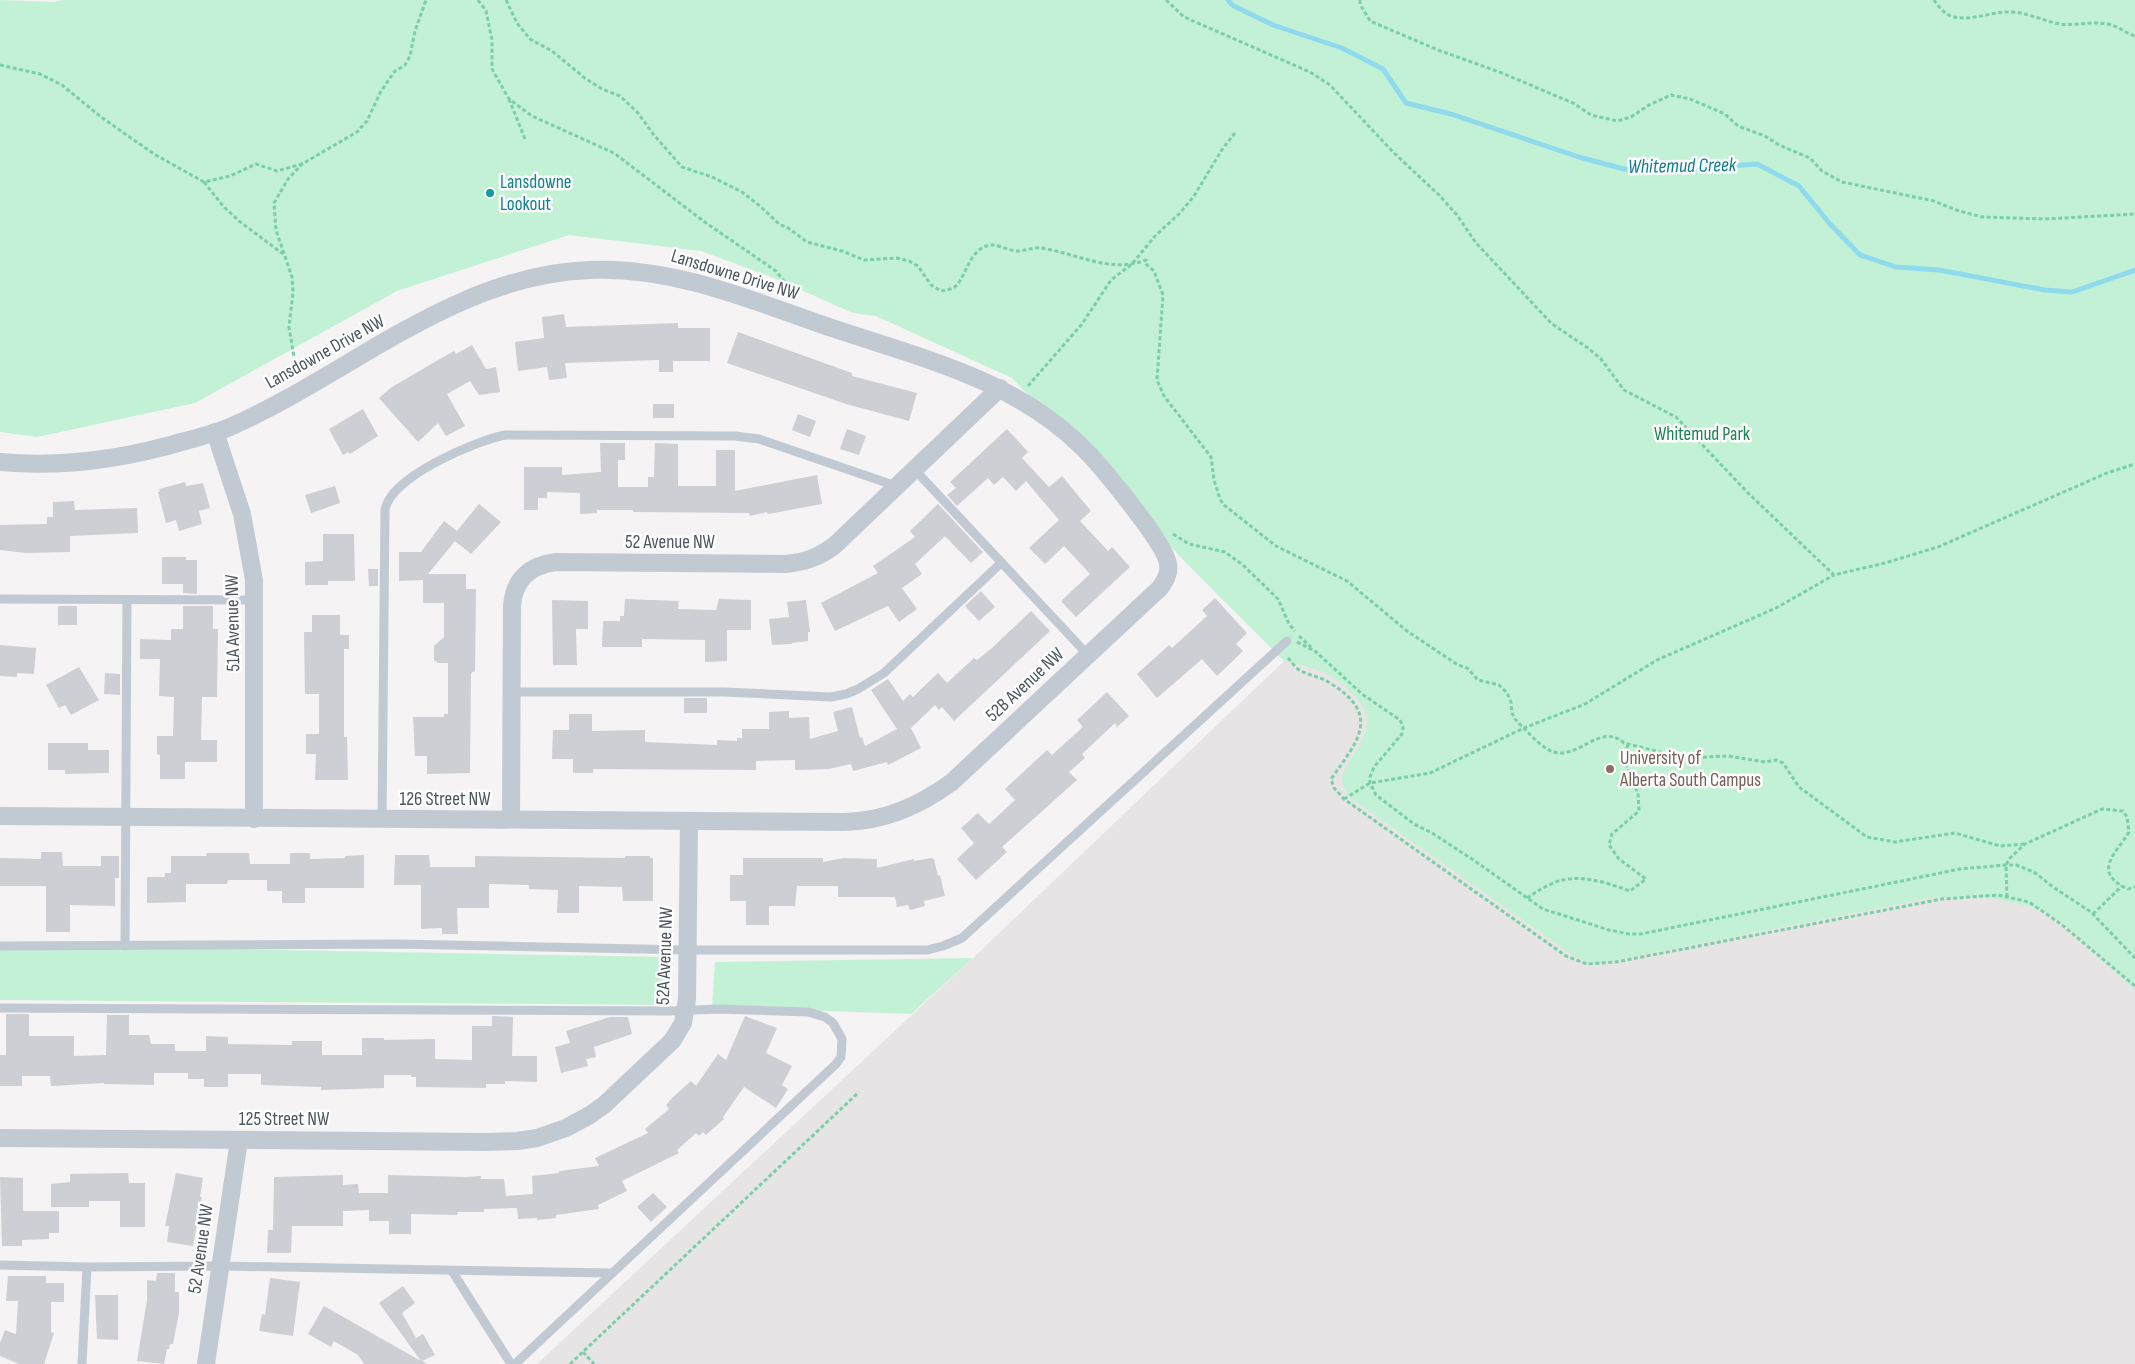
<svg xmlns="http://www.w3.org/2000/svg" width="2135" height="1364" viewBox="0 0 2135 1364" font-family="'Sofia Sans Condensed',sans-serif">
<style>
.education{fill:#e6e4e5}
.green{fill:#c3f1d5}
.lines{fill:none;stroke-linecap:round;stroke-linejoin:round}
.stream{stroke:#90daee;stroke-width:5}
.building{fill:#cdcfd5}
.path{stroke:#7ad0a6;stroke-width:3;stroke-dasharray:4 2.5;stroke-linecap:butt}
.service{stroke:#c1cad2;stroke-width:9}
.minor{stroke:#c1cad2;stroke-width:18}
.culture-dot{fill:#0f9aa8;stroke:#fff;stroke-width:2}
.education-dot{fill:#8d6e63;stroke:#fff;stroke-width:2}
.labels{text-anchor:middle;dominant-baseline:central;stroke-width:5;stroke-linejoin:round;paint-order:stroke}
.culture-label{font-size:19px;fill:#0d838f;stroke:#fff;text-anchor:start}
.street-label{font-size:19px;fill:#4a5661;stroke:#fff}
.park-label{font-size:19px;fill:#17864f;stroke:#fff}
.education-label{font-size:19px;fill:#785e54;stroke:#fff;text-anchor:start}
.water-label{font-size:20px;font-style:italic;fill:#0c7c9b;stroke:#fff}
</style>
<rect width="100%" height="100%" fill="#f5f3f3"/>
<!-- education -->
<polygon class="education" points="1284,661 2135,876 2135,1364 537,1364 973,958"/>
<!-- green -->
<g class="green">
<path d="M0 0 55 2 63 0H2135V990L2065 924 2040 909 1988 897H1934L1601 963H1590L1575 957 1352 799C1347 793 1342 787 1342 779 1342 773 1346 767 1350 761 1366 735 1378 719 1353 694 1345 686 1332 675 1321 671 1309 667 1297 665 1284 661L1192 569 1012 378 876 316 853 313 774 278 701 251 569 235 397 291 195 403 37 437 0 432Z"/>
<polygon points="0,945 668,957 665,1005 0,1000"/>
<polygon points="973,958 911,1014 712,1007 715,962"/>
</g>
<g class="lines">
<!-- stream -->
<polyline class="stream" points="1228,0 1232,5 1273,25 1342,48 1383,69 1406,103 1451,114 1579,157 1624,169 1702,168 1757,164 1799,186 1830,224 1860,255 1896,267 1939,270 2045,290 2072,292 2135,270"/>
</g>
<!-- building -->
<g class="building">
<polygon points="564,314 566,327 678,323 678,328 710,328 710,361 673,361 673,372 659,372 659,360 565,363 567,378 549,380 547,367 518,371 515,342 544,338 542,317"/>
<polygon points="738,332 852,373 852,376 917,393 909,421 846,404 727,363"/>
<polygon points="472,345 486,369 496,367 500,392 479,395 470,381 447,394 465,426 446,436 438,423 418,442 379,398 392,387 433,363 454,351 456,354"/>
<rect x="653" y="404" width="21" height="14"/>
<polygon points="363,409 378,436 350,454 348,452 343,455 329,429"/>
<polygon points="798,414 816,421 810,437 792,430"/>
<polygon points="847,429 866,436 859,455 840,449"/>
<polygon points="1007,429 1028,452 1022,458 1049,487 1062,476 1091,511 1080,521 1108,551 1112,547 1130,567 1076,617 1061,601 1090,574 1064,546 1045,564 1029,548 1059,520 1026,481 1016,491 1003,477 994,485 988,478 957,506 947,495 956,488 950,482"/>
<polygon points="600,443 625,443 625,460 618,460 618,487 648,487 648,477 654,477 655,443 678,444 678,486 716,486 716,450 735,450 735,491 817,475 822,504 768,514 767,512 750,516 749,513 633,512 633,510 597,510 597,513 580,514 580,493 547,492 547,498 538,498 538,510 524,510 524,467 562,467 562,475 601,472"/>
<polygon points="185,482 186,486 203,483 210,508 199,511 202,524 179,531 176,520 166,523 158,492 160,491 159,489"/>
<polygon points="335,486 340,503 311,513 305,495"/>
<polygon points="74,501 75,510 137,508 138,533 70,536 70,552 26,553 0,550 0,525 47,524 47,517 53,517 53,502"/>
<polygon points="479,504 501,522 471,554 455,541 428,574 466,574 466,589 476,589 475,671 471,673 470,773 427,774 427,756 415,756 413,717 444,717 444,714 448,714 448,663 438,663 434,660 434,646 444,637 444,603 423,603 423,580 399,581 399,552 421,552 444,521 457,531"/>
<polygon points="938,504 983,552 971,563 945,536 915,564 922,574 902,588 917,609 899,622 888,606 835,631 821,603 878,573 873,566 915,537 910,531"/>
<polygon points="323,534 354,534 355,581 328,581 328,585 305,585 305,562 323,561"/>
<polygon points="162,557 186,557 186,560 197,560 197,594 183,593 183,584 162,584"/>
<polygon points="368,569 378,569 378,586 369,586"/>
<polygon points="981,591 995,607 979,621 965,606"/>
<polygon points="1215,598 1247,633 1236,644 1243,651 1217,676 1202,659 1157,698 1137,674 1169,645 1172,648 1207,616 1202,610"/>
<polygon points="625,599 679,601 678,609 716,610 719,599 751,600 751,630 727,630 727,661 705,662 705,640 642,639 642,647 602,647 603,621 620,621 620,616 624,616"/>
<polygon points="552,600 588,601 588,629 576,629 577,665 553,665"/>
<polygon points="806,600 810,632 808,632 808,641 792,643 792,644 772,645 769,619 789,617 787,602"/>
<rect x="58" y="606" width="19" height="19"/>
<polygon points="183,606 213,606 213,629 218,629 217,697 202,697 201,740 217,740 217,762 185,762 185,779 160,779 160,755 157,754 157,736 173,736 174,697 159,696 160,659 140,659 140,639 171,640 171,629 183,629"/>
<polygon points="1031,611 1050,631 954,721 942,707 939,710 935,705 911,728 921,748 888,765 887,762 853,771 851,764 829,769 795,770 795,760 756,761 756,770 593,769 593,773 573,773 573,759 552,759 553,730 569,730 569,714 592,714 592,731 645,730 645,742 717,745 717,740 737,741 737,738 742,738 742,729 769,729 769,712 789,711 789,718 809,717 810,739 838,731 833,712 852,707 860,738 862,737 865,746 897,729 871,690 888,679 903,701 910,694 913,697 938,673 947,683 974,658 977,660 992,648"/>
<polygon points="312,615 340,615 340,635 349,635 349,649 344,649 344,737 347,737 348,780 315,780 316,754 306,754 306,734 319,734 319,694 305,694 304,632 312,632"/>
<polygon points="0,645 36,648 34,674 17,673 17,677 0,676"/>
<polygon points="79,667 99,700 71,715 65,705 59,708 46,685"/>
<polygon points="105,673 120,674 120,695 104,694"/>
<polygon points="1107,692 1129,716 1117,727 1115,723 1082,754 1085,758 1069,772 1077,780 1002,847 1007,852 976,880 957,859 974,843 961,828 978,813 989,824 1015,800 1005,789 1047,750 1052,755 1083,727 1077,720"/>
<rect x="684" y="698" width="23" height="15"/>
<polygon points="48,743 88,743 88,750 109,750 109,773 65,774 65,770 48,770"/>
<polygon points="41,852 62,852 63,866 101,866 101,856 119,856 119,878 115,878 115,906 70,905 70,932 46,932 46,886 0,886 0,858 41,859"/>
<polygon points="207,853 249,853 250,864 290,864 290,853 310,853 310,859 345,858 345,856 364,855 364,888 305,888 305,903 282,903 282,891 267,891 267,880 228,880 227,884 186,884 186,902 147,903 147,877 165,877 165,873 171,873 171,856 206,856"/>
<polygon points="395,855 429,855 430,867 475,867 475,856 625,858 625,856 650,856 650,858 653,858 653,901 623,901 622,887 579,886 579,913 557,913 558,890 529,889 529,885 489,884 489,908 457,908 458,934 442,934 442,928 421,929 421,885 394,885"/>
<polygon points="743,858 823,858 823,862 843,858 877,859 877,868 914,859 914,861 931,858 934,859 938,876 940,875 945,896 924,901 925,906 910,910 908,905 897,907 895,897 838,897 838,886 797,886 795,906 769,906 769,925 746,925 746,901 730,901 730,875 743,875"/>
<polygon points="6,1014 29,1014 29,1036 74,1036 74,1056 106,1055 107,1015 129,1015 129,1035 149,1035 151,1044 175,1044 175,1051 206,1051 206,1036 228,1037 228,1044 292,1045 292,1041 322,1041 322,1055 362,1055 362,1038 384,1038 384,1040 435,1039 435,1059 472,1060 472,1026 492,1026 492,1016 513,1017 512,1056 537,1056 537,1082 505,1081 505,1084 486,1084 486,1088 416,1087 416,1077 411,1077 411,1075 384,1075 384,1088 321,1090 321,1087 261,1085 261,1074 228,1074 228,1087 204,1087 204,1079 188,1079 188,1073 154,1073 154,1085 104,1084 104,1083 51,1086 50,1076 22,1076 22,1086 0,1086 0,1055 6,1055"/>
<polygon points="745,1016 777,1028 766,1053 792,1066 782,1085 788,1089 776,1108 744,1087 723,1117 724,1119 706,1135 703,1132 699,1136 696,1133 677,1150 679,1153 622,1181 627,1191 598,1205 599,1209 556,1215 556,1218 537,1220 537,1218 518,1219 517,1208 484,1209 484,1212 458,1212 457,1215 411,1214 411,1234 389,1234 389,1221 369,1221 369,1210 343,1211 343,1226 292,1226 291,1253 267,1253 268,1230 273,1230 274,1177 343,1175 343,1185 358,1184 359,1193 388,1193 388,1175 467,1177 481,1176 481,1179 504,1179 506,1196 533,1194 532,1176 559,1173 559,1171 599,1166 595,1158 648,1133 645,1129 669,1109 666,1105 672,1098 691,1081 696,1086 718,1054 726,1060"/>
<polygon points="610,1017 628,1017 632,1034 594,1047 596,1057 586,1059 588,1066 561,1073 555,1047 570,1043 566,1031"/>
<polygon points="128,1173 129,1183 145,1183 145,1227 120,1227 120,1201 89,1201 89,1207 51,1207 51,1184 70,1182 70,1174"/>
<polygon points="176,1173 203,1178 200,1197 202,1197 193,1246 167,1242 169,1226 165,1226"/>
<polygon points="0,1177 23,1178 23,1211 59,1211 59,1233 49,1233 49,1239 22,1240 22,1246 2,1246"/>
<polygon points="653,1193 667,1207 651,1222 637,1207"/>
<polygon points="157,1273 175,1273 175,1292 179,1292 179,1313 173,1344 170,1344 169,1349 167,1349 164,1364 137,1361 147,1300 147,1280 156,1281"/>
<polygon points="8,1276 46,1276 46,1283 64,1283 64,1302 51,1302 51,1332 54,1333 44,1364 19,1364 0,1356 0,1343 5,1330 16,1334 18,1301 6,1301"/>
<polygon points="270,1278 300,1282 293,1336 259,1331 262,1314 265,1315"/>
<polygon points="403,1286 415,1303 402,1313 416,1338 408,1343 379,1303"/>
<polygon points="95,1295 118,1295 118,1340 97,1339"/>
<polygon points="324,1306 421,1361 408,1343 423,1334 435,1355 422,1361 427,1364 364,1364 358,1355 334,1341 331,1347 308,1334"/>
</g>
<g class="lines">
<!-- path -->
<g class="path">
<polyline points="478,0 486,11 492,40 492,69 509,99 532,116 614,153 706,223 776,271 798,299"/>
<path d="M506 0 517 23 530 39 552 51 586 79 602 89 620 96 638 113 654 135 682 167 712 177 742 192 760 206 779 224 788 228 807 242 842 251 864 260 897 258 909 261 918 266 931 285 941 291C947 290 954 289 958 284 967 271 972 246 992 245 1000 245 1009 251 1018 251 1025 251 1033 247 1041 248 1076 253 1111 274 1146 260V264L1154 271 1163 295 1157 380 1164 396 1211 457 1214 480 1220 499 1224 505 1276 546 1347 581 1407 631 1458 665 1467 668 1478 680 1499 685 1507 693 1511 702 1512 713 1515 719C1525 729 1538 745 1551 751 1578 762 1600 721 1624 743L1684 758 1728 756 1765 762 1776 760 1783 763 1799 787 1867 837 1895 842 1955 833 2000 846 2025 844"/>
<polyline points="1166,0 1184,17 1310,72 1330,85 1393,152 1439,195 1457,215 1476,243 1552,324 1588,348 1601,359 1624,390 1676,417 1749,494 1834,575 1885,563 1938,547 2107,473 2135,464"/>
<polyline points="1360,0 1360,4 1370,21 1438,50 1502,73 1573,103 1591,115 1617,121 1631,117 1649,105 1671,95 1690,99 1725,114 1738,126 1765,136 1779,145 1810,158 1822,171 1842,182 1934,201 1956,210 1982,217 2045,219 2135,214"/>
<path d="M1934 0C1939 7 1945 15 1954 17 1974 21 1992 11 2012 12 2029 13 2043 21 2060 24 2076 26 2091 21 2107 24 2117 25 2125 33 2135 36"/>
<polyline points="0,65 40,74 62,85 101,117 154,154 204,182 230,176 256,164 277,171 302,164"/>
<polyline points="509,99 525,139"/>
<polyline points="204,182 223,206 239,221 283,254"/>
<polyline points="297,375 289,327 293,292 292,277 276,230 274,203 288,179 302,164 357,132 367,121 380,93 394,72 405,65 410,56 415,31 426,0"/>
<polyline points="1028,386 1082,324 1111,280 1132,264 1155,236 1180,213 1194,196 1223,148 1235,133"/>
<polyline points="1173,534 1189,544 1225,552 1243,565 1278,599 1289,624 1295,631"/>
<polyline points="1299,636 1311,647"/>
<polyline points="1297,642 1315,651 1362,694 1400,720 1403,727 1402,734 1374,767 1370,777 1370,783 1376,795 1414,824 1432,833 1472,859 1543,909 1609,930 1629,934 1641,934 1960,869 2006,865 2016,865 2034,872 2053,887 2091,912 2135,958"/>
<path d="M1288 658C1292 662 1296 669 1301 671 1311 676 1321 677 1330 683 1382 715 1358 741 1331 779L1334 788 1344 799 1566 956 1587 964 1616 962 1942 899 1998 895 2029 902 2061 924 2135 986"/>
<polyline points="1344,799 1370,783 1430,773 1524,728 1585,704 1657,660 1776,608 1834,575"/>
<path d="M2007 897 2006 865 2010 858 2025 844 2102 809 2123 811 2127 817 2129 832C2116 854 2091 872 2128 889L2135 887"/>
<path d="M1527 898C1535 893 1542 888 1551 884 1576 872 1605 882 1630 891L1646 879 1619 859 1609 845 1612 834 1639 811 1638 794 1624 759 1628 744"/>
<polyline points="2093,914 2122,886"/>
<polyline points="583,1352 594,1364"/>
<polyline points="570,1364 859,1092"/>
</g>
<!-- service -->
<g class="service">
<polyline points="914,469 1088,655"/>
<polyline points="0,599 255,600"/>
<polyline points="513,692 724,692 831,697 846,694 858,689 884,673 1001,563"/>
<path d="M382 820 385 510C390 477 475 441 505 435L735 436 759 439 896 486"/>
<polyline points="0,946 397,944 688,950 927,950 943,946 962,938 1287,641"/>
<polyline points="125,946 127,600"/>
<polyline points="0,1008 668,1011 720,1009 808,1012 825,1017 833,1023 842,1039 841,1057 836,1064 515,1364"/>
<polyline points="0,1265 87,1267 220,1266 612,1273"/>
<polyline points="452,1271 511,1364"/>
<polyline points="82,1364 87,1267"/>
</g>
<!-- minor -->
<g class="minor">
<polyline points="215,432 242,514 254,580 254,819"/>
<path d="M0 462C64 468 124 459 185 441 200 437 216 433 230 427 349 375 454 275 589 270 675 266 755 302 835 329 922 358 1014 380 1081 446 1098 462 1166 544 1168 564 1170 573 1165 581 1160 588L952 782C919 806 885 821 844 822L0 816"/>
<path d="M511 819 512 606C514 579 530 565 556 562L785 564C805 562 818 558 835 545L1000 388"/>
<polyline points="0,1138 485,1142 517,1141 537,1138 566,1128 590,1115 604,1105 672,1041 683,1023 687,999 689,821"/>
<polyline points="206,1364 239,1140"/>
</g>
</g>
<!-- markers -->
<circle class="culture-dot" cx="490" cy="193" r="5"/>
<circle class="education-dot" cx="1610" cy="769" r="5"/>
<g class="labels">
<!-- culture labels -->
<g class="culture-label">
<text x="500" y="182">Lansdowne<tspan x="500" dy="22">Lookout</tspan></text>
</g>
<!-- street labels -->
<g class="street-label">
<text transform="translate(735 275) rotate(17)">Lansdowne Drive NW</text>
<text transform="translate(325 352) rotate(-29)">Lansdowne Drive NW</text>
<text x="670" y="542">52 Avenue NW</text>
<text transform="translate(233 623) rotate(-91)">51A Avenue NW</text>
<text transform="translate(1025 685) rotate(-43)">52B Avenue NW</text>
<text x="445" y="799">126 Street NW</text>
<text transform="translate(665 956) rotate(-88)">52A Avenue NW</text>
<text x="284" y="1119">125 Street NW</text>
<text transform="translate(201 1249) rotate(-82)">52 Avenue NW</text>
</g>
<!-- park labels -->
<g class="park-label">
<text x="1702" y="434">Whitemud Park</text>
</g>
<!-- education labels -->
<g class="education-label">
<text x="1620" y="758">University of<tspan x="1620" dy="22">Alberta South Campus</tspan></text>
</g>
<!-- water labels -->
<g class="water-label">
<text transform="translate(1682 166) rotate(-1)">Whitemud Creek</text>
</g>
</g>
</svg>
